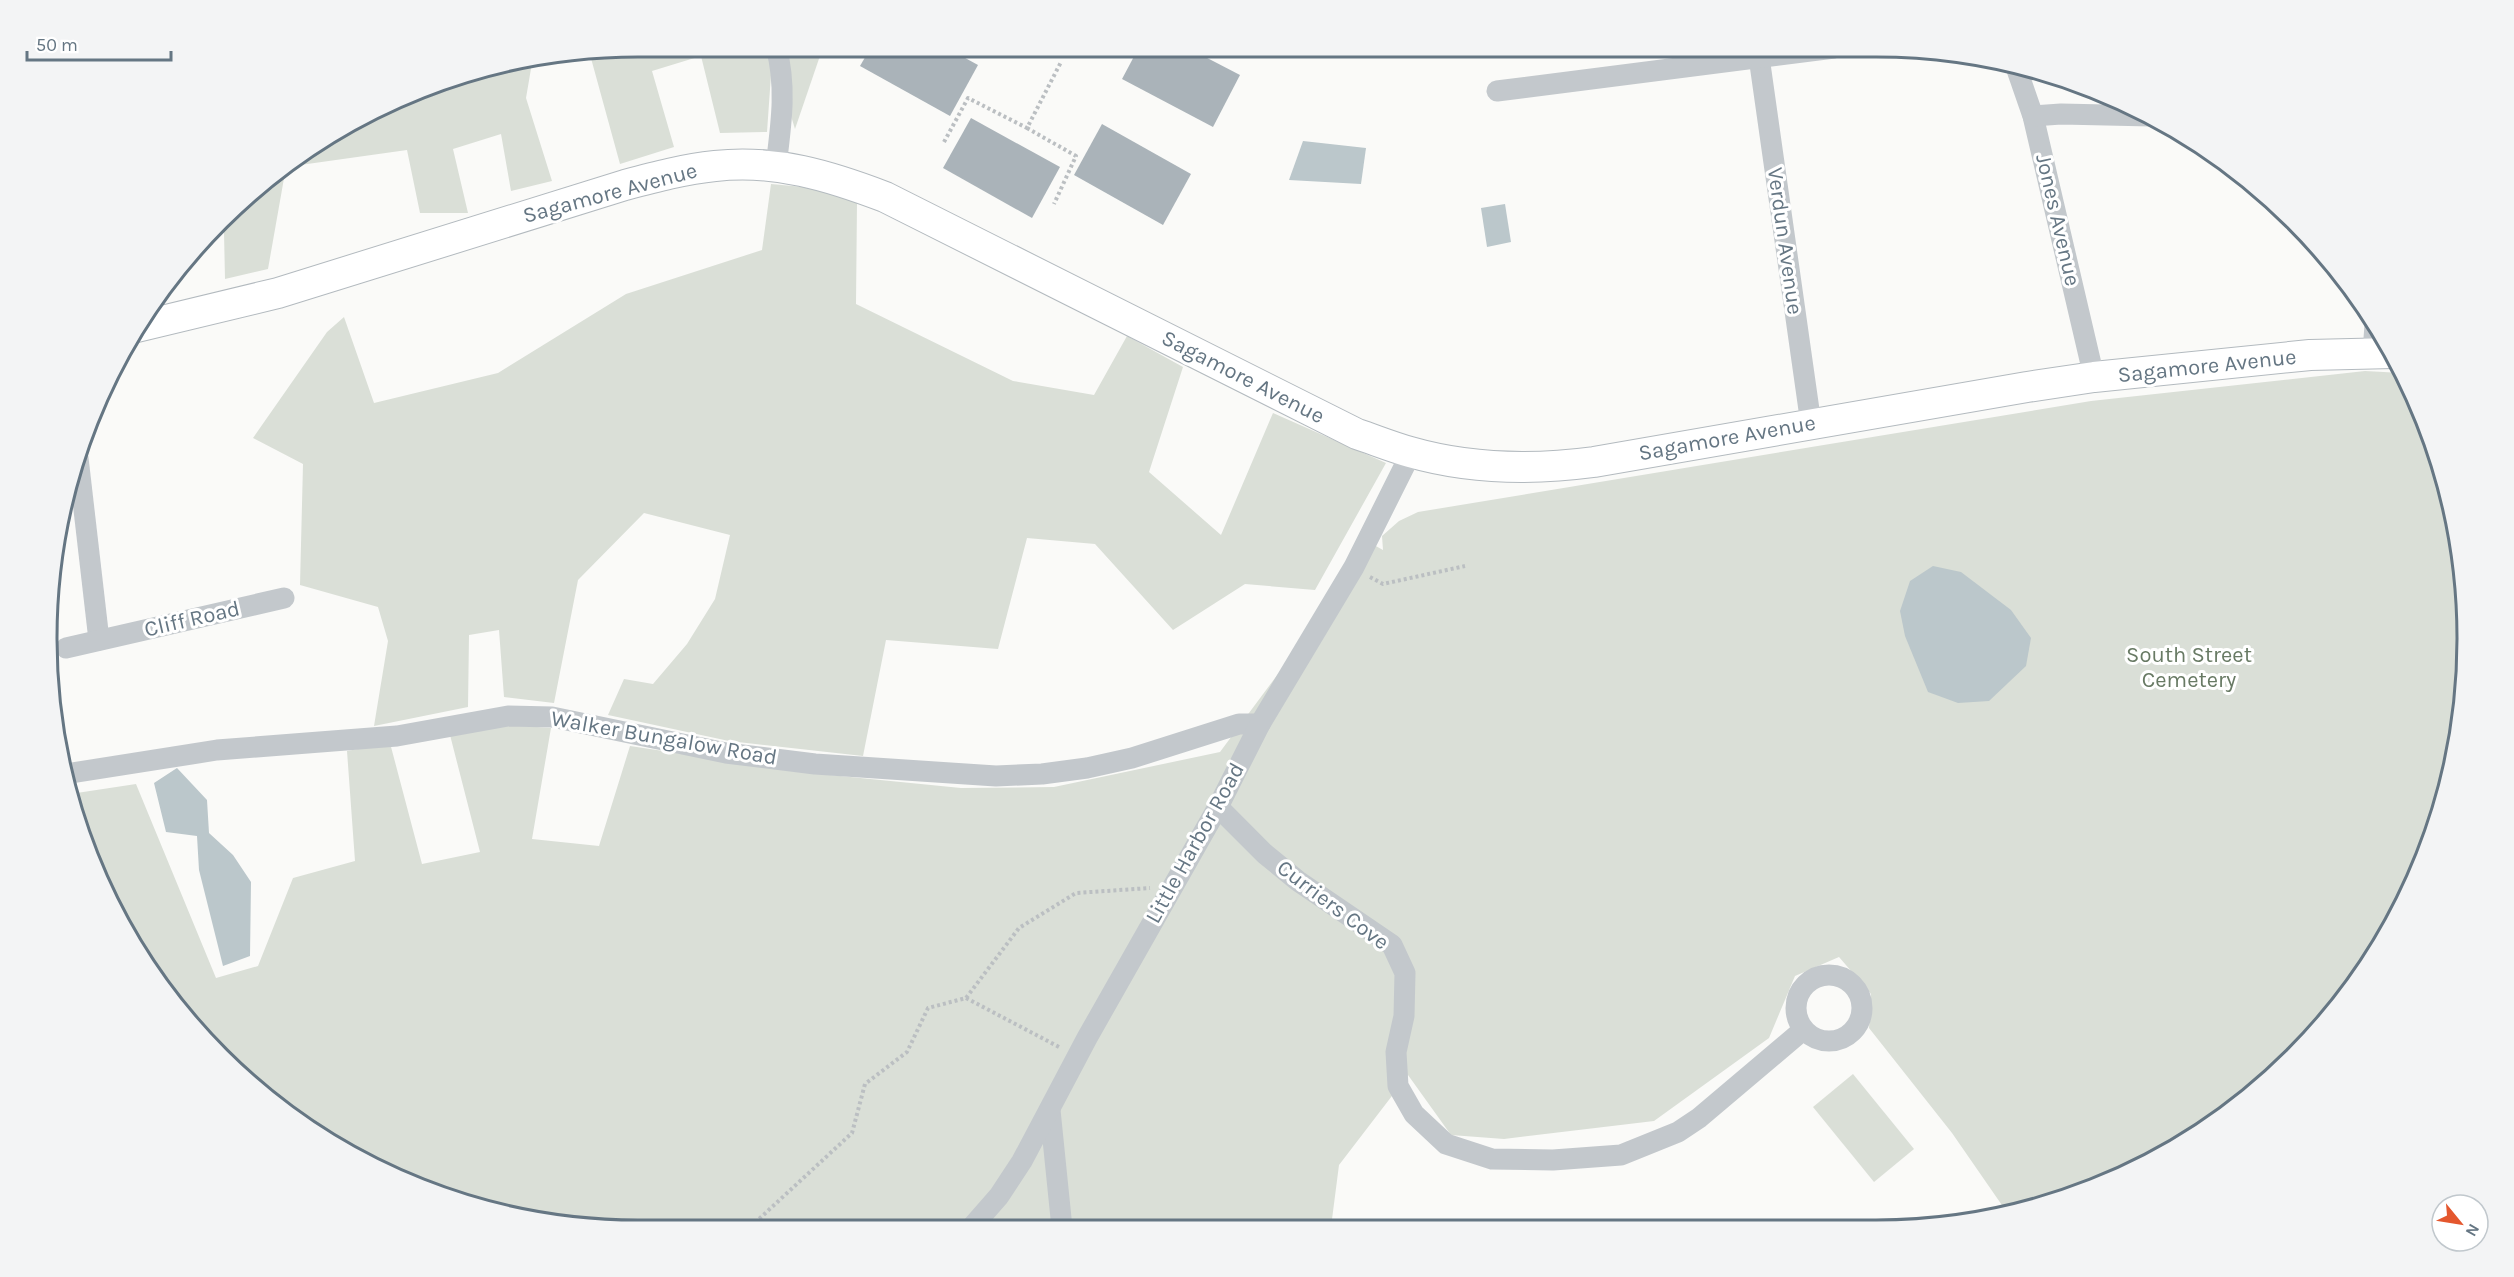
<svg xmlns="http://www.w3.org/2000/svg" width="2514" height="1277" viewBox="0 0 2514 1277" font-family="Karla,sans-serif">
<style>
.green{fill:#dadfd7}
.water{fill:#bbc7cb}
.building{fill:#aab3b9}
.lines{fill:none;stroke-linecap:round;stroke-linejoin:round}
.secondary-casing{stroke:#b3babf;stroke-width:32}
.path{stroke:#bbbfc2;stroke-width:4;stroke-dasharray:3 3;stroke-linecap:butt}
.minor{stroke:#c3c8cc;stroke-width:21}
.secondary{stroke:#fff;stroke-width:30}
.labels{text-anchor:middle;dominant-baseline:central;stroke-width:6;stroke-linejoin:round;paint-order:stroke}
.street-label{font-size:22px;fill:#657683;stroke:#fff}
.park-label{font-size:22px;fill:#687a64;stroke:#fff}
.rim{fill:none;stroke:#657683;stroke-width:3}
</style>
<rect width="100%" height="100%" fill="#fafaf8"/>
<!-- green -->
<g class="green">
<polygon points="639,47 766,47 772,61 767,132 720,133 701,56 652,71 674,147 620,164 589,51"/>
<polygon points="770,47 823,47 795,129"/>
<polygon points="533,57 526,98 552,181 511,191 501,134 453,149 468,213 420,213 407,150 286,167 268,269 225,279 224,232 214,229 278,169 343,126 448,78"/>
<polygon points="771,184 814,188 857,203 856,304 1013,381 1094,395 1127,336 1183,367 1149,472 1221,535 1273,413 1386,463 1315,590 1245,584 1173,630 1095,544 1027,538 998,649 886,640 863,756 729,741 608,715 624,679 653,684 687,644 715,599 730,535 644,513 578,580 554,703 504,697 499,630 469,635 468,707 374,726 388,641 378,607 300,585 303,464 253,438 327,332 344,317 374,403 498,373 626,294 762,250"/>
<polygon points="2365,371 2402,373 2436,448 2462,561 2466,677 2447,791 2407,900 2321,1029 2236,1108 2102,1186 2006,1211 1952,1133 1869,1028 1871,994 1839,957 1795,976 1769,1038 1654,1121 1504,1139 1451,1135 1408,1075 1339,1165 1331,1227 600,1229 486,1210 377,1170 309,1131 220,1057 169,999 108,901 78,828 70,794 136,784 216,978 258,966 293,878 355,861 347,751 390,743 422,864 480,852 450,735 509,725 551,728 532,839 599,846 630,746 810,773 961,788 1054,787 1220,752 1374,545 1383,550 1382,536 1399,521 1418,512 2091,401"/>
<polygon points="1853,1074 1914,1149 1874,1182 1813,1107"/>
</g>
<!-- water -->
<g class="water">
<polygon points="1303,141 1366,148 1361,184 1289,180"/>
<polygon points="1505,204 1511,242 1487,247 1481,208"/>
<polygon points="1933,566 1961,572 2011,610 2031,638 2026,666 1989,701 1958,703 1928,692 1905,636 1900,611 1910,581"/>
<polygon points="177,768 207,800 209,833 233,855 251,882 250,956 223,966 199,870 197,836 166,832 154,783"/>
</g>
<!-- building -->
<g class="building">
<polygon points="871,47 945,47 978,65 950,116 860,66"/>
<polygon points="1139,47 1186,47 1240,75 1213,127 1122,79"/>
<polygon points="971,118 1060,167 1032,218 943,168"/>
<polygon points="1102,124 1191,174 1163,225 1074,175"/>
</g>
<g class="lines">
<!-- secondary casing -->
<g class="secondary-casing">
<path id="secondary" d="M137 327 278 293 625 185C655 177 685 169 715 166 775 159 830 176 885 197L1357 434C1375 440 1392 447 1410 452 1469 469 1533 470 1594 462L2027 387 2094 377 2310 355 2393 353"/>
</g>
<!-- path -->
<g class="path">
<polyline points="1027,128 1076,156 1054,204"/>
<polyline points="944,142 968,98 1027,128 1061,62"/>
<polyline points="1370,577 1383,584 1465,566"/>
<polyline points="966,998 1061,1048"/>
<polyline points="765,1229 759,1219 852,1133 865,1084 907,1052 928,1008 966,998 1019,928 1076,893 1150,888"/>
</g>
<!-- minor -->
<g class="minor">
<polyline points="1759,57 1811,424"/>
<polyline points="2015,64 2033,116 2094,377"/>
<polyline points="1497,91 1834,48"/>
<polyline points="2033,116 2061,114 2151,116"/>
<path d="M776 166C781 126 787 86 776 47"/>
<polyline points="2373,352 2375,325"/>
<polyline points="78,458 99,640"/>
<polyline points="66,648 284,598"/>
<polyline points="65,774 217,750 397,736 508,716 552,717 726,753 815,764 996,776 1042,774 1087,768 1132,758 1239,724 1260,724"/>
<polyline points="1218,807 1265,854 1298,881 1392,945 1405,973 1404,1016 1396,1052 1398,1086 1414,1114 1446,1144 1492,1159 1553,1160 1621,1155 1678,1132 1699,1118 1803,1030"/>
<circle cx="1829" cy="1008" r="33"/>
<polyline points="1050,1110 1062,1228"/>
<polyline points="971,1228 999,1196 1022,1161 1087,1038 1218,807 1260,724 1354,567 1411,453"/>
</g>
<!-- secondary -->
<use href="#secondary" class="secondary"/>
</g>
<g class="labels">
<!-- street labels -->
<g class="street-label">
<text transform="translate(610 193) rotate(-15)">Sagamore Avenue</text>
<text transform="translate(2058 220) rotate(77)">Jones Avenue</text>
<text transform="translate(1785 241) rotate(82)">Verdun Avenue</text>
<text transform="translate(2207 366) rotate(-6)">Sagamore Avenue</text>
<text transform="translate(1243 377) rotate(27)">Sagamore Avenue</text>
<text transform="translate(1727 438) rotate(-10)">Sagamore Avenue</text>
<text transform="translate(192 619) rotate(-13)">Cliff Road</text>
<text transform="translate(664 738) rotate(10)">Walker Bungalow Road</text>
<text transform="translate(1195 843) rotate(-61)">Little Harbor Road</text>
<text transform="translate(1333 905) rotate(37)">Curriers Cove</text>
</g>
<!-- park labels -->
<g class="park-label">
<text x="2189" y="655">South Street<tspan x="2189" dy="25">Cemetery</tspan></text>
</g>
</g>
<!-- crop -->
<path d="M0 0H2514V1277H0ZM638 57H1876A581 581 0 0 1 2457 638V639A581 581 0 0 1 1876 1220H638A581 581 0 0 1 57 639V638A581 581 0 0 1 638 57Z" fill="#f3f4f5" fill-rule="evenodd"/>
<path class="rim" d="M638 57H1876A581 581 0 0 1 2457 638V639A581 581 0 0 1 1876 1220H638A581 581 0 0 1 57 639V638A581 581 0 0 1 638 57Z"/>
<!-- north arrow -->
<g transform="translate(2460 1223) rotate(120)"><circle r="28" fill="#ffffff" stroke="#c1c8cd" stroke-width="1.5"/>
<path d="M0-4.5L10 22L0 15L-10 22Z" fill="#e4572e"/>
<text y="-9" font-size="16" font-weight="bold" text-anchor="middle" fill="#657683">N</text>
</g>
<!-- scale -->
<path d="M27 51v9h144v-9" fill="none" stroke="#657683" stroke-width="3"/>
<text x="36" y="51" font-size="18" fill="#657683" stroke="#ffffff" stroke-width="4.5" paint-order="stroke">50 m</text>
</svg>
